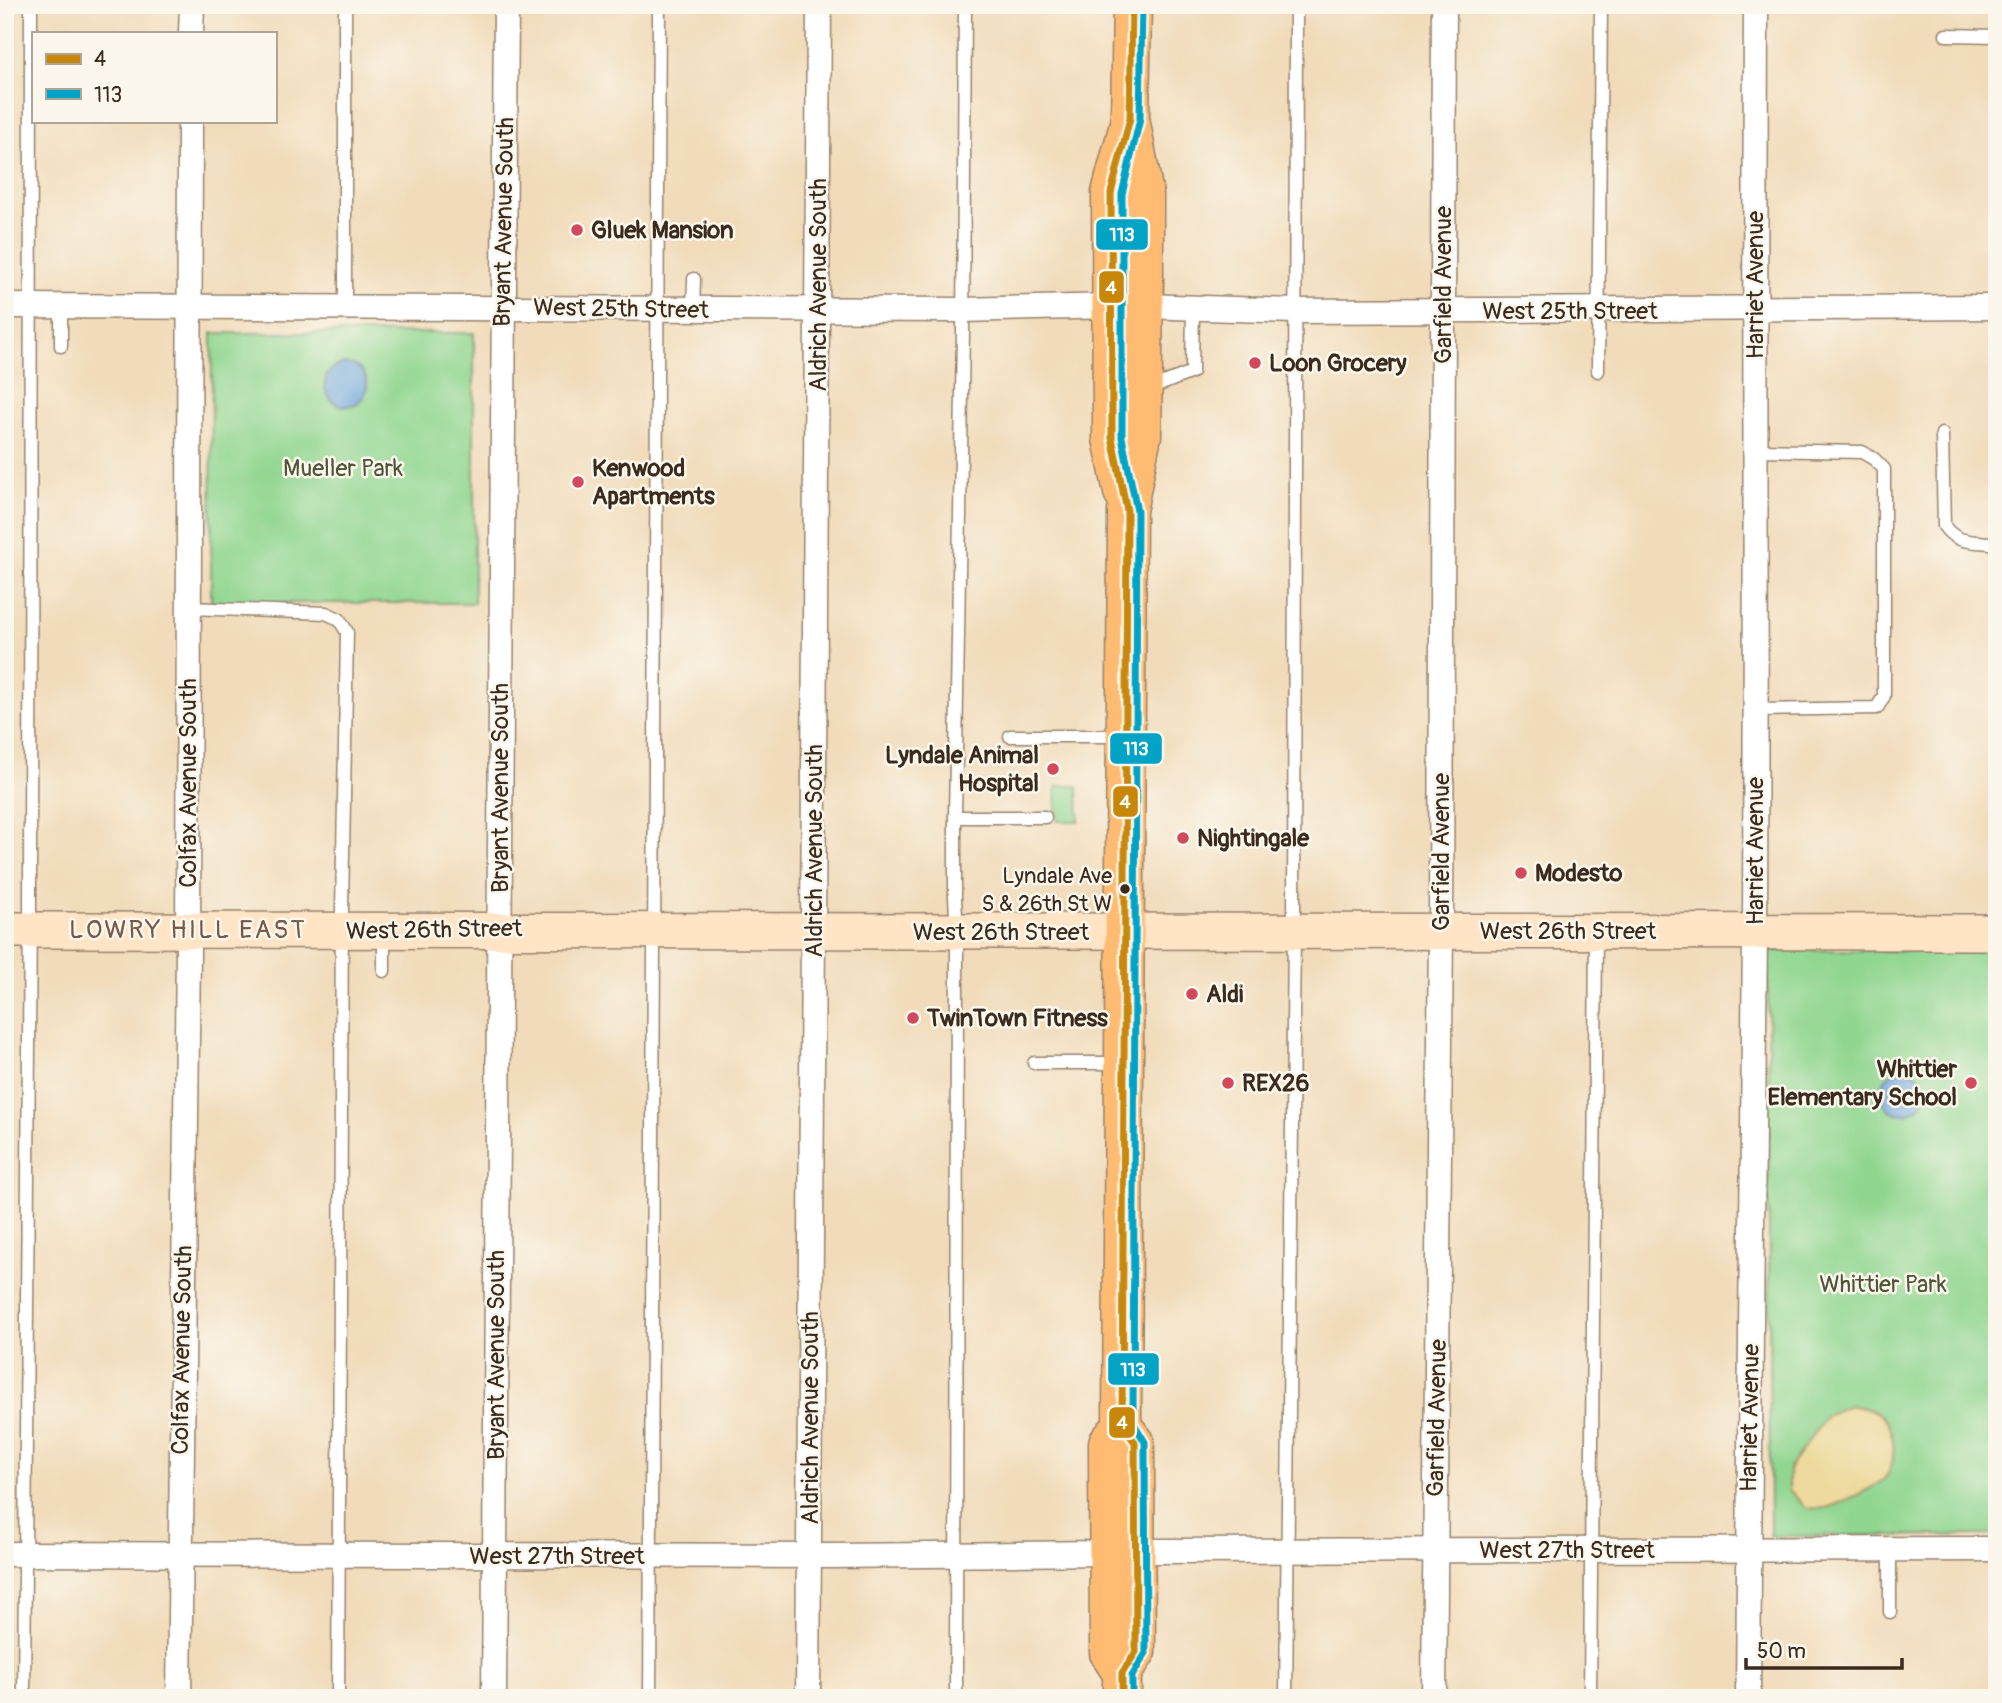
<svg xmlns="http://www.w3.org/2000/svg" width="2002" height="1703" viewBox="0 0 2002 1703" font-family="Pangolin,sans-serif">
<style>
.green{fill:#90d690;stroke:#668057;stroke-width:2}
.sand{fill:#eeda9e;stroke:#94825e;stroke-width:2}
.water{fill:#6da5db;stroke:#54687c;stroke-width:2}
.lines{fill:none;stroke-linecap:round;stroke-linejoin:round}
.lane-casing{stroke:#96826c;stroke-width:15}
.street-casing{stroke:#96826c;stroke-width:27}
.secondary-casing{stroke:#96826c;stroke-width:38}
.primary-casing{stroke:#96826c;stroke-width:41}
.lane{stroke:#fff;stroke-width:12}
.street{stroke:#fff;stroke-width:24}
.secondary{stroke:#ffe4c6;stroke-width:35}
.primary{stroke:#ffbb71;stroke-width:38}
.bus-1-casing{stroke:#fbf7ec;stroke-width:12}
.bus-2-casing{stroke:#fbf7ec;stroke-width:12}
.bus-1{stroke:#c88708;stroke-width:7}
.bus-2{stroke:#03a3c5;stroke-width:7}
.poi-dot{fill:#d1495b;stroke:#fbf7ec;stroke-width:2.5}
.bus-dot{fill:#3b2a1e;stroke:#fbf7ec;stroke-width:2.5}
.labels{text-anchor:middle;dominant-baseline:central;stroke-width:5;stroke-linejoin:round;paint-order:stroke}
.bus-label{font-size:22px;fill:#3b2a1e;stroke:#fbf7ec;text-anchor:end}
.street-label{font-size:24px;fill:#3b2a1e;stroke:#fbf7ec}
.poi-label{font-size:24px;font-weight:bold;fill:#3b2a1e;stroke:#fbf7ec;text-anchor:start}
.park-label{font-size:24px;fill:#50553a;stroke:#fbf7ec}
.neighbourhood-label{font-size:26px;letter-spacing:2px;fill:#785949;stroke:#fbf7ec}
.line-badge{stroke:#fbf7ec;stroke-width:2.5}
.badge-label{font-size:19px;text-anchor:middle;font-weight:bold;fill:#fff}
</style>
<rect width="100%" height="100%" fill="#fbf7ec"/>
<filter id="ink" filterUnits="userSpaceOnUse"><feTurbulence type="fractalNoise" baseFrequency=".0143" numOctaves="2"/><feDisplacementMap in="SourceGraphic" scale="14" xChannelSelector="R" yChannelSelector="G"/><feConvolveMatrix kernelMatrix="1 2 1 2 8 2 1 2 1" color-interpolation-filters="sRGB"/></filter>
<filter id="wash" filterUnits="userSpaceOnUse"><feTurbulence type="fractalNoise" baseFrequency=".00686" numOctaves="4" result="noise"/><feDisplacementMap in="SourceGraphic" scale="28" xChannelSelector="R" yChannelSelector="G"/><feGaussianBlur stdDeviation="1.57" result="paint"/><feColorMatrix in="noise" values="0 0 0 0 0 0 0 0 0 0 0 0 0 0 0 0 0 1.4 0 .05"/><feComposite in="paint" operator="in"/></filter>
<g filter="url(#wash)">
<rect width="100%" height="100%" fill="#f1dbba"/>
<!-- green -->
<g class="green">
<polygon points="212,333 474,333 474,603 211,603"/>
<polygon points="1056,786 1078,786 1079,821 1057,821"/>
<polygon points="1768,950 1997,951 1997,1535 1770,1536"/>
</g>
<!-- sand -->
<path class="sand" d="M1849 1405C1859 1407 1871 1408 1880 1415 1897 1430 1898 1464 1883 1480 1876 1487 1834 1507 1824 1508 1818 1509 1812 1508 1807 1508L1789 1490V1468L1828 1414Z"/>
<!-- water -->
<g class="water">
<circle cx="346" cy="385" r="21"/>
<circle cx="1903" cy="1092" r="22"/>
</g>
</g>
<g filter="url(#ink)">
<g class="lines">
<!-- lane casing -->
<g class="lane-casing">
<g id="lane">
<polyline points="345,5 345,307"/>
<polyline points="1946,35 1997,36"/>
<polyline points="61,306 61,346"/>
<polyline points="693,310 694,279"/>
<polyline points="1598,371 1601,5"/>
<polyline points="1149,389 1192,372 1193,307"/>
<path d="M1942 434 1944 526C1958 546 1975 540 1997 544"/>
<polyline points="188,608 326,613 339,619 347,632 342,910 338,1698"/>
<polyline points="1756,710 1877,708 1884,696 1884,469 1874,459 1862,452 1756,450"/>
<polyline points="1010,736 1120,736"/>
<polyline points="955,817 1045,817"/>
<polyline points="384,931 384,971"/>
<polyline points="1034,1063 1121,1063"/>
<polyline points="1890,1549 1890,1612"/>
<polyline points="24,1698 30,913 31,5"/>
<polyline points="650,1698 659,5"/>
<polyline points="956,1698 957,932 955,898 955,817 963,332 965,5"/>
<polyline points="1286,1698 1294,932 1296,5"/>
<polyline points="1590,1698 1596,935"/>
</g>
</g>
<!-- street casing -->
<g class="street-casing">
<g id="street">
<polyline points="191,33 192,5"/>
<polyline points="5,306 963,310 1111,306"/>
<polyline points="1143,306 1294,311 1997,307"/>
<polyline points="1137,1551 1997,1549"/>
<polyline points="5,1554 831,1556 1108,1553"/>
<polyline points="179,1698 188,953 190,121"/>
<polyline points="494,1698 506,5"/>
<polyline points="808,1698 819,5"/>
<polyline points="1434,1698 1441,931 1444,5"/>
<path d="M1748 1698C1749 1443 1753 1187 1755 932 1757 623 1754 314 1756 5"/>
</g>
</g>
<!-- secondary casing -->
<g class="secondary-casing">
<polyline id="secondary" points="5,930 1997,932"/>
</g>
<!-- primary casing -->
<g class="primary-casing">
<g id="primary">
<polyline points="1123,492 1112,438 1111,193 1127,132"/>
<polyline points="1122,1673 1109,1653 1108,1452 1108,1443 1122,1426 1127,511 1142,435 1144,284 1144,195 1130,118 1132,5"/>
<polyline points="1122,1695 1122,1673 1136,1652 1135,1442 1122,1426"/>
</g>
</g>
<!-- lane -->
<use href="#lane" class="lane"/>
<!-- street -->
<use href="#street" class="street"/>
<!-- secondary -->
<use href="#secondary" class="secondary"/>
<!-- primary -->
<use href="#primary" class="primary"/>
<!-- bus-1 casing -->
<g class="bus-1-casing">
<polyline id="bus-1" points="1122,1698 1122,1673 1136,1652 1135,1442 1122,1426 1127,511 1112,438 1111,193 1130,118 1132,5"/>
</g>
<!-- bus-2 casing -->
<g class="bus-2-casing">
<polyline id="bus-2" points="1132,1698 1132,1676 1146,1653 1145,1442 1133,1422 1137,511 1122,437 1122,194 1140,119 1142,5"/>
</g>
<!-- bus-1 -->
<use href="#bus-1" class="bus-1"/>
<!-- bus-2 -->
<use href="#bus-2" class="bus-2"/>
</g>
</g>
<!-- markers -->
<g class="poi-dot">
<circle cx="577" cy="230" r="7"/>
<circle cx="1255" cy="363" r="7"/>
<circle cx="578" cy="482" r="7"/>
<circle cx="1053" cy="769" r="7"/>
<circle cx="1183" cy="838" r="7"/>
<circle cx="1521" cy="873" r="7"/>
<circle cx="1192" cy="994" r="7"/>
<circle cx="913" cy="1018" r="7"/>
<circle cx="1228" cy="1083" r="7"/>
<circle cx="1971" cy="1083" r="7"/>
</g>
<circle class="bus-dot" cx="1125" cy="889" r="6"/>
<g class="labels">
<!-- bus labels -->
<g class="bus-label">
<text x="1112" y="876">Lyndale Ave<tspan x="1112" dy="28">S &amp; 26th St W</tspan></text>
</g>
<!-- street labels -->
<g class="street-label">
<text transform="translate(504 222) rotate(-89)">Bryant Avenue South</text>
<text transform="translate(818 285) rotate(-90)">Aldrich Avenue South</text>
<text transform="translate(1443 285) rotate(-90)">Garfield Avenue</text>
<text transform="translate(1755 285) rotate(-90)">Harriet Avenue</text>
<text transform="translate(621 309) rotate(1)">West 25th Street</text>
<text x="1570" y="311">West 25th Street</text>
<text transform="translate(188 783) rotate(-90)">Colfax Avenue South</text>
<text transform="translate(500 788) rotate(-90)">Bryant Avenue South</text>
<text transform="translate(814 851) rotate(-90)">Aldrich Avenue South</text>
<text transform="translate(1755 851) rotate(-90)">Harriet Avenue</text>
<text transform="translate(1441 852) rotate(-90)">Garfield Avenue</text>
<text transform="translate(434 930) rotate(-1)">West 26th Street</text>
<text x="1568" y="931">West 26th Street</text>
<text x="1001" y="932">West 26th Street</text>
<text transform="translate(182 1350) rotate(-89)">Colfax Avenue South</text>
<text transform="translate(496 1355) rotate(-90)">Bryant Avenue South</text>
<text transform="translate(810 1418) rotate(-90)">Aldrich Avenue South</text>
<text transform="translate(1437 1418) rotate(-89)">Garfield Avenue</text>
<text transform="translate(1750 1418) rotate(-89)">Harriet Avenue</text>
<text x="1567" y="1550">West 27th Street</text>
<text x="557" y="1556">West 27th Street</text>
</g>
<!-- poi labels -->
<g class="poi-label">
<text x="591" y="230">Gluek Mansion</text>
<text x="1269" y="363">Loon Grocery</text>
<text x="592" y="468">Kenwood<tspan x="592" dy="28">Apartments</tspan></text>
<text x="1039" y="755" text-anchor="end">Lyndale Animal<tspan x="1039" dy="28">Hospital</tspan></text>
<text x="1197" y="838">Nightingale</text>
<text x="1535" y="873">Modesto</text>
<text x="1206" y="994">Aldi</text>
<text x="927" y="1018">TwinTown Fitness</text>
<text x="1957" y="1069" text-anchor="end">Whittier<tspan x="1957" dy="28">Elementary School</tspan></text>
<text x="1242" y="1083">REX26</text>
</g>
<!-- park labels -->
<g class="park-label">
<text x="343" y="468">Mueller Park</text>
<text x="1883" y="1284">Whittier Park</text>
</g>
<!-- neighbourhood labels -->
<g class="neighbourhood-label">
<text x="188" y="930">LOWRY HILL EAST</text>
</g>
</g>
<g class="line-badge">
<rect x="1095" y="218" width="54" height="33" rx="7" fill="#03a3c5"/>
<rect x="1098" y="270" width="27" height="34" rx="7" fill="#c88708"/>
<rect x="1109" y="732" width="54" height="33" rx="7" fill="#03a3c5"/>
<rect x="1112" y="785" width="27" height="33" rx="7" fill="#c88708"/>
<rect x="1107" y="1352" width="53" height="34" rx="7" fill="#03a3c5"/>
<rect x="1108" y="1406" width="28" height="33" rx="7" fill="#c88708"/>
</g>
<g class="badge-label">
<text x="1122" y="241">113</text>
<text x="1111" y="294">4</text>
<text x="1136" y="755">113</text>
<text x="1125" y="808">4</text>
<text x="1133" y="1376">113</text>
<text x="1122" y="1429">4</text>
</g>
<!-- margin -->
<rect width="2002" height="1703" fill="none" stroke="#fbf7ec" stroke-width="28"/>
<!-- legend -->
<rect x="32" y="32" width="245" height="91" fill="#fbf7ec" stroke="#aea59a" stroke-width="2"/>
<rect x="46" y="54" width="35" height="10" fill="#c88708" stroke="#aea59a" stroke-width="2"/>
<text x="94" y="66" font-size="21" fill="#3b2a1e">4</text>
<rect x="46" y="89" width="35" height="10" fill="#03a3c5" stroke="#aea59a" stroke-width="2"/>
<text x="94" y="102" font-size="21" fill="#3b2a1e">113</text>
<!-- scale -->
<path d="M1746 1658v10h156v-10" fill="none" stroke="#3b2a1e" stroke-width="3.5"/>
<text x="1757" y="1658" font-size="21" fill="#3b2a1e" stroke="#fbf7ec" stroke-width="5" paint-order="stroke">50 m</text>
</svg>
